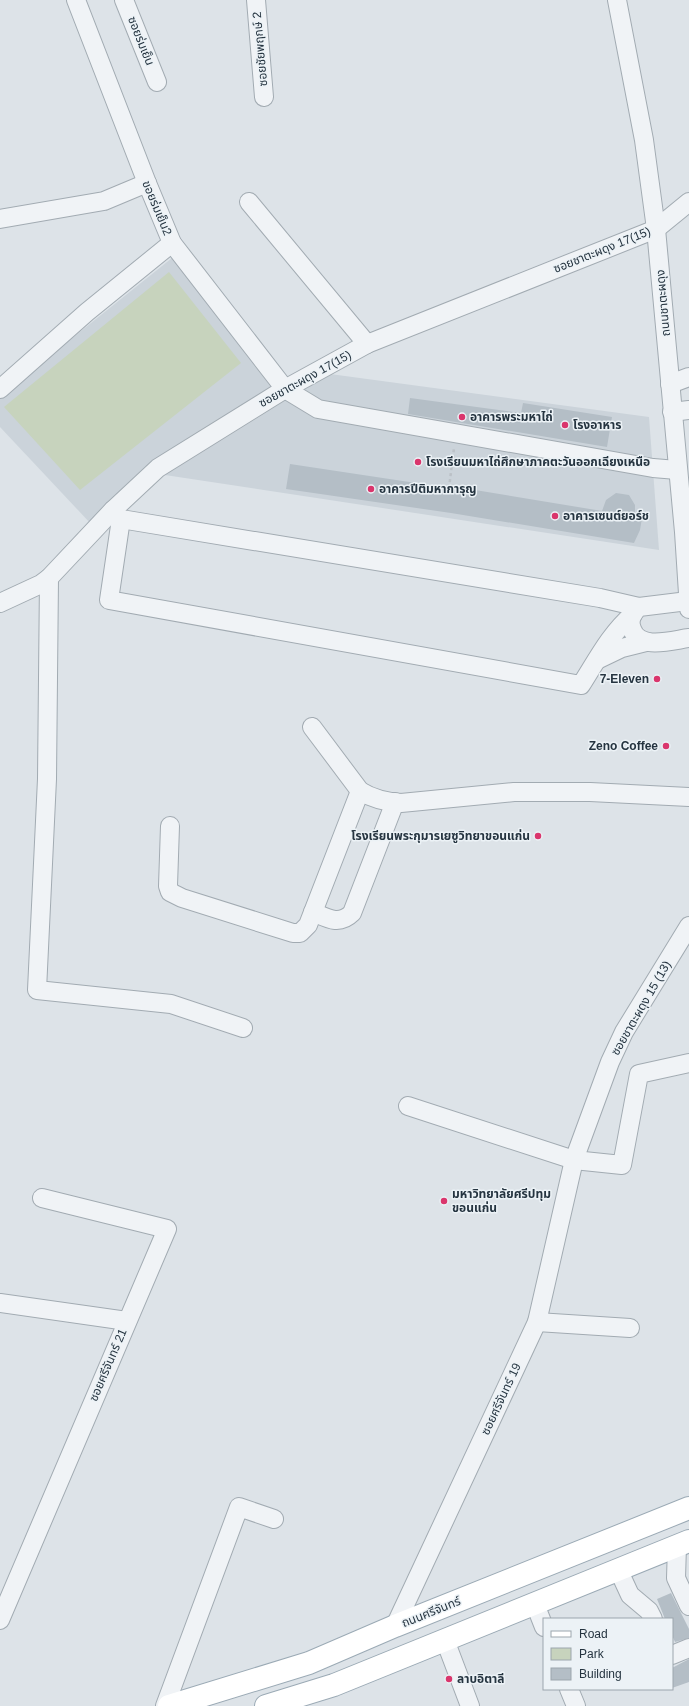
<svg xmlns="http://www.w3.org/2000/svg" width="689" height="1706" viewBox="0 0 689 1706" font-family="Arial,'Noto Sans Thai',sans-serif">
<style>
.built{fill:#cbd3da}
.green{fill:#c7d3bd}
.building{fill:#b4bec6}
.lines{fill:none;stroke-linecap:round;stroke-linejoin:round}
.minor-casing{stroke:#a2abb2;stroke-width:20}
.major-casing{stroke:#9baab5;stroke-width:24}
.path{stroke:#bbc1c7;stroke-width:2.5;stroke-dasharray:3 3;stroke-linecap:butt}
.minor{stroke:#f0f3f6;stroke-width:18}
.major{stroke:#fff;stroke-width:22}
.poi-dot{fill:#da356c;stroke:#ecf2f6;stroke-width:1.5}
.labels{text-anchor:middle;dominant-baseline:central;stroke-width:3;stroke-linejoin:round;paint-order:stroke}
.street-label{font-size:12px;fill:#253440;stroke:#ecf2f6}
.poi-label{font-size:12px;font-weight:bold;fill:#253440;stroke:#ecf2f6;text-anchor:start}
</style>
<rect width="100%" height="100%" fill="#dde3e8"/>
<!-- built -->
<g class="built">
<polygon points="172,258 275,389 92,525 0,427 0,396"/>
<polygon points="330,374 649,417 659,550 165,475 292,394"/>
</g>
<!-- green -->
<polygon class="green" points="169,272 241,363 80,490 4,407"/>
<!-- building -->
<g class="building">
<polygon points="410,398 521,413 523,403 612,417 607,447 408,414"/>
<polygon points="290,464 449,488 463,490 463,488 602,511 606,500 616,493 629,495 635,505 635,515 642,518 640,530 634,543 451,513 286,489"/>
<polygon points="671,1593 689,1629 689,1638 675,1642 672,1635 672,1619 665,1619 657,1599"/>
<polygon points="689,1659 689,1682 672,1688 672,1668"/>
</g>
<g class="lines">
<!-- minor casing -->
<g class="minor-casing">
<g id="minor">
<polyline points="76,0 147,183 172,243 285,389 318,409 653,468 677,470"/>
<polyline points="124,0 157,82"/>
<polyline points="256,0 264,97"/>
<polyline points="617,0 644,140 656,229 684,532 689,609"/>
<polyline points="249,202 367,344"/>
<polyline points="0,219 104,201 147,183"/>
<polyline points="670,384 689,377"/>
<polyline points="0,389 87,312 172,243"/>
<polyline points="672,412 689,410"/>
<polyline points="113,510 121,519 600,598 639,607"/>
<path d="M121 519 109 600 581 685C597 660 610 634 633 614"/>
<polyline points="49,578 47,779 37,990 171,1004 243,1028"/>
<path d="M688 601 639 607C633 613 628 620 632 629 639 651 673 640 689 638"/>
<polyline points="0,603 41,584 49,578 113,510 158,468 285,389 367,344 656,229 689,202"/>
<polyline points="597,660 622,648 646,642"/>
<path d="M312 727 360 791C373 799 386 802 401 803L514 792H590L689 797"/>
<polyline points="170,826 168,886 170,892 182,898 293,933 300,933 308,925 360,791"/>
<path d="M313 912C327 918 339 926 352 913L395 802"/>
<polyline points="408,1106 574,1160 622,1165 639,1074 689,1063"/>
<polyline points="0,1303 127,1321"/>
<polyline points="537,1322 630,1328"/>
<polyline points="677,1546 676,1578 689,1606"/>
<polyline points="618,1569 630,1595 649,1611 653,1619"/>
<polyline points="535,1604 544,1627"/>
<polyline points="0,1620 167,1229 42,1198"/>
<polyline points="395,1626 537,1322 574,1160 610,1062 624,1032 689,926"/>
<polyline points="445,1640 470,1706"/>
<polyline points="672,1655 689,1648"/>
<polyline points="569,1689 576,1706"/>
<polyline points="165,1706 239,1507 274,1519"/>
</g>
</g>
<!-- major casing -->
<g class="major-casing">
<g id="major">
<polyline points="169,1706 309,1663 395,1626 689,1508"/>
<polyline points="266,1706 334,1685 689,1541"/>
</g>
</g>
<!-- path -->
<polyline class="path" points="449,488 454,448"/>
<!-- minor -->
<use href="#minor" class="minor"/>
<!-- major -->
<use href="#major" class="major"/>
</g>
<!-- markers -->
<g class="poi-dot">
<circle cx="462" cy="417" r="4"/>
<circle cx="565" cy="425" r="4"/>
<circle cx="418" cy="462" r="4"/>
<circle cx="371" cy="489" r="4"/>
<circle cx="555" cy="516" r="4"/>
<circle cx="657" cy="679" r="4"/>
<circle cx="666" cy="746" r="4"/>
<circle cx="538" cy="836" r="4"/>
<circle cx="444" cy="1201" r="4"/>
<circle cx="449" cy="1679" r="4"/>
</g>
<g class="labels">
<!-- street labels -->
<g class="street-label">
<text transform="translate(141 41) rotate(68)">ซอยร่มเย็น</text>
<text transform="translate(260 49) rotate(-95)">ซอยชัยพฤกษ์ 2</text>
<text transform="translate(157 208) rotate(67)">ขอยร่มเย็น2</text>
<text transform="translate(602 250) rotate(-22)">ซอยชาตะผดุง 17(15)</text>
<text transform="translate(663 303) rotate(-95)">ถนนชาตะผดุง</text>
<text transform="translate(305 379) rotate(-29)">ซอยชาตะผดุง 17(15)</text>
<text transform="translate(641 1008) rotate(-60)">ซอยชาตะผดุง 15 (13)</text>
<text transform="translate(108 1365) rotate(-67)">ซอยศรีจันทร์ 21</text>
<text transform="translate(501 1399) rotate(-65)">ซอยศรีจันทร์ 19</text>
<text transform="translate(431 1612) rotate(-22)">ถนนศรีจันทร์</text>
</g>
<!-- poi labels -->
<g class="poi-label">
<text x="470" y="417">อาคารพระมหาไถ่</text>
<text x="573" y="425">โรงอาหาร</text>
<text x="426" y="462">โรงเรียนมหาไถ่ศึกษาภาคตะวันออกเฉียงเหนือ</text>
<text x="379" y="489">อาคารปีติมหาการุญ</text>
<text x="563" y="516">อาคารเซนต์ยอร์ช</text>
<text x="649" y="679" text-anchor="end">7-Eleven</text>
<text x="658" y="746" text-anchor="end">Zeno Coffee</text>
<text x="530" y="836" text-anchor="end">โรงเรียนพระกุมารเยซูวิทยาขอนแก่น</text>
<text x="452" y="1194">มหาวิทยาลัยศรีปทุม<tspan x="452" dy="14">ขอนแก่น</tspan></text>
<text x="457" y="1679">ลาบอิตาลี</text>
</g>
</g>
<!-- legend -->
<rect x="543" y="1618" width="130" height="72" fill="#ecf2f6" stroke="#9ca6ad"/>
<rect x="551" y="1631" width="20" height="6" fill="#ffffff" stroke="#9ca6ad"/>
<text x="579" y="1638" font-size="12" fill="#253440">Road</text>
<rect x="551" y="1648" width="20" height="12" fill="#c7d3bd" stroke="#9ca6ad"/>
<text x="579" y="1658" font-size="12" fill="#253440">Park</text>
<rect x="551" y="1668" width="20" height="12" fill="#b4bec6" stroke="#9ca6ad"/>
<text x="579" y="1678" font-size="12" fill="#253440">Building</text>
</svg>
